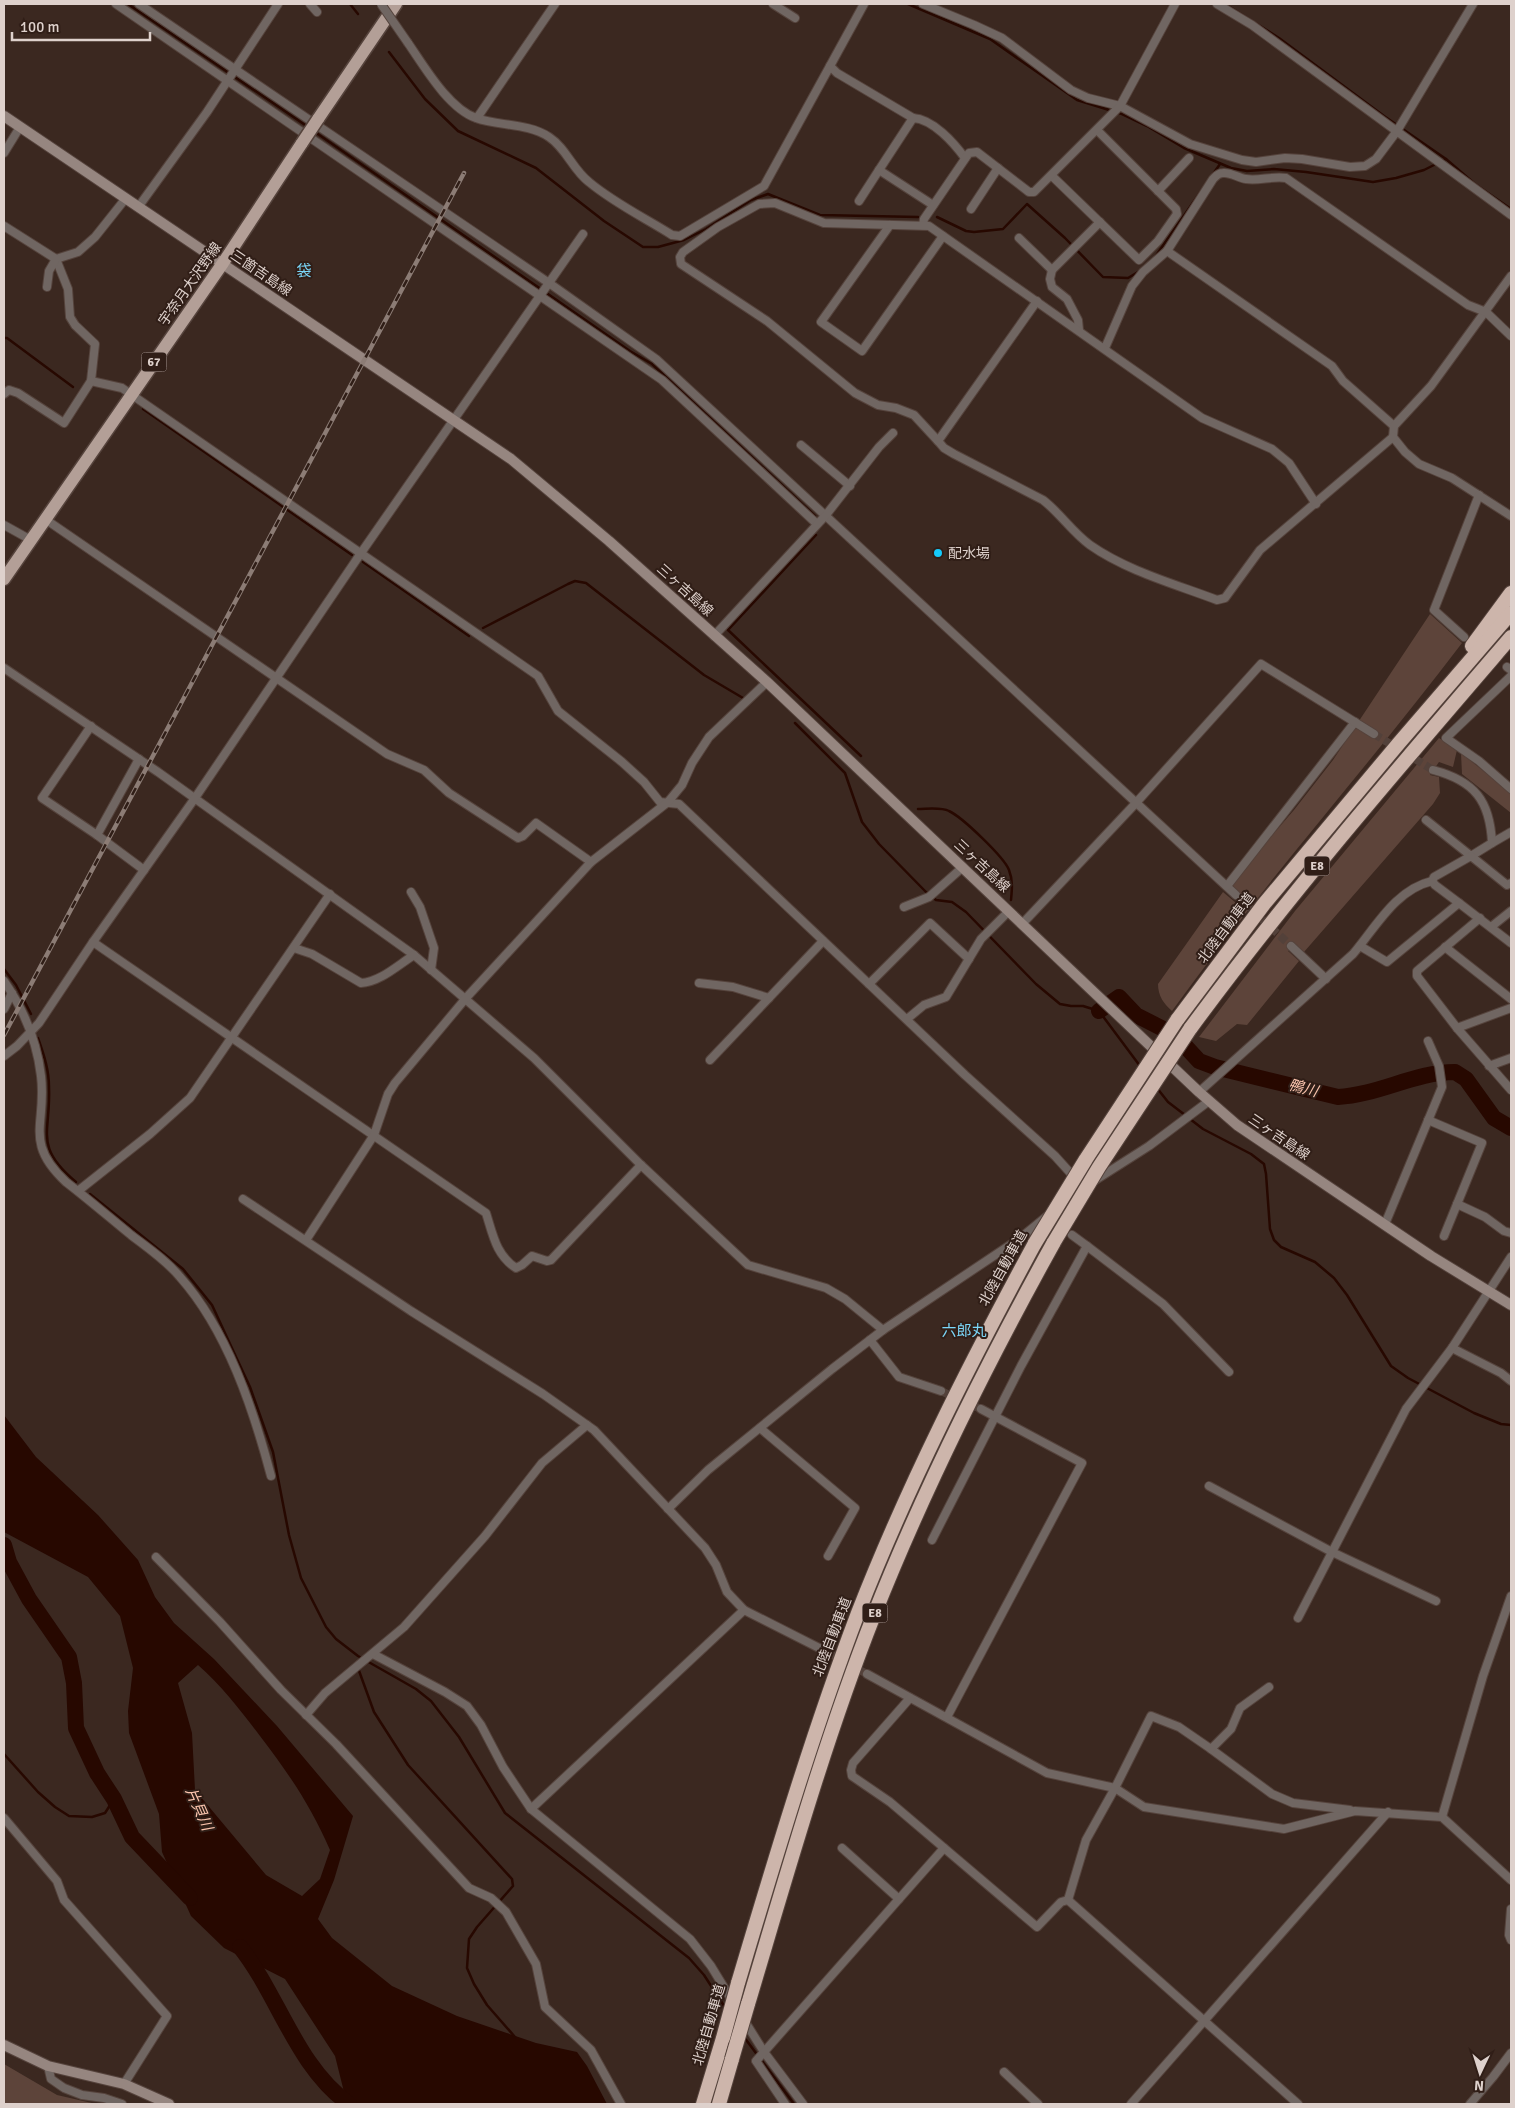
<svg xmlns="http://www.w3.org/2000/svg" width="1515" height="2108" viewBox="0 0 1515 2108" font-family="Signika,'Noto Sans JP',sans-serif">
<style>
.green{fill:#5d443a}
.water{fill:#270800;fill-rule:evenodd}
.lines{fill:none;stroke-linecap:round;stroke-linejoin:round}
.stream{stroke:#270800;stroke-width:2.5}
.river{stroke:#270800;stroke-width:16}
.minor-tunnel{stroke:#53413a;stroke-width:8;stroke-dasharray:8 4;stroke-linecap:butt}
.minor-casing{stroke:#55433c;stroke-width:10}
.secondary-casing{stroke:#55433c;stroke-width:12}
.primary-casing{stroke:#55433c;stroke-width:15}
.motorway-casing{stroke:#55433c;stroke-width:16}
.minor{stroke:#706662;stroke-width:8}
.secondary{stroke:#968680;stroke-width:10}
.primary{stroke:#b39f97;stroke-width:12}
.motorway{stroke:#cdb5ab;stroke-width:14}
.rail-casing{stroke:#8c7c75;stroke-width:4.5}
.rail{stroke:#301e17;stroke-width:2.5;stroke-dasharray:8;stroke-linecap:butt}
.minor-bridge-casing{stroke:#55433c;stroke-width:10;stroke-linecap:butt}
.primary-bridge-casing{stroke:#55433c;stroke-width:15;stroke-linecap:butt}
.motorway-bridge-casing{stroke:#55433c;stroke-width:16;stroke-linecap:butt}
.minor-bridge{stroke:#706662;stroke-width:8}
.primary-bridge{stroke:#b39f97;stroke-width:12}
.motorway-bridge{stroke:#cdb5ab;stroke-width:14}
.poi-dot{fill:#15cafb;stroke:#301e17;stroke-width:2}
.labels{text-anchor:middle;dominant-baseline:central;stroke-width:4;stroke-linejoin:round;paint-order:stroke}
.shield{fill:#301e17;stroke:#aa9b96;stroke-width:1}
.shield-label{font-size:12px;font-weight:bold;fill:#ded1cc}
.street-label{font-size:14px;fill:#ded1cc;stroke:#301e17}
.poi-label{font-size:14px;fill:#ded1cc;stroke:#301e17;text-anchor:start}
.neighbourhood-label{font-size:15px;fill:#7bd7f9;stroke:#301e17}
.water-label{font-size:15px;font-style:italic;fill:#fbc4ad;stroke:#301e17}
</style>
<rect width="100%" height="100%" fill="#3b2820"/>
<!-- green -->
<g class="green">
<path d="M1430 614 1462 643C1368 767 1263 884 1172 1011 1164 1004 1158 996 1158 984L1223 892 1236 903 1242 897 1230 884 1294 810 1333 760Z"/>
<polygon points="1439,738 1457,750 1453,767 1439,762 1430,775 1439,777 1440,793 1433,804 1304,952 1295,945 1288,951 1299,961 1247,1025 1237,1024 1216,1041 1199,1037 1295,911"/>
<polygon points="1461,753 1511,793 1511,813 1462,774"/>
<polygon points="4,2064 57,2095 96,2104 4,2104"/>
</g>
<!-- water -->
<path class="water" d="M4 1415 36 1457 98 1515 138 1560 155 1597 174 1623 214 1659 277 1726 353 1816 334 1880 318 1919 332 1938 392 1986 457 2016 536 2043 577 2052 587 2066 607 2104H347L335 2056 285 1979 224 1948 191 1916 162 1852 159 1814 129 1733 128 1711 133 1668 120 1616 88 1577 4 1532ZM198 1665C222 1686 241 1711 260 1736 289 1774 311 1806 330 1850L320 1879 302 1896 266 1875 195 1790 192 1733 178 1683Z"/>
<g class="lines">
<!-- stream -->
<g class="stream">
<polyline points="128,4 308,127"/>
<polyline points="350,4 358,14"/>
<polyline points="908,4 990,39 1077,100 1122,114 1147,126 1184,148 1231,168 1247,171 1274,169 1306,172 1373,182 1396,178 1424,170 1446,159"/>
<polyline points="1225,4 1279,38 1384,116 1446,159 1475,184 1511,209"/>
<polyline points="389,52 425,99 458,131 536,168 604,221 643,247 658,247 684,240 706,229 751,200 768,194 820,215 918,217"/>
<polyline points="315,132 630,351 652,364 815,516"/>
<polyline points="937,217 966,231 974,232 1003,229 1027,204 1065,238 1103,277 1128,278 1138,272"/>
<polyline points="1155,257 1220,164"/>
<polyline points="4,338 7,338 73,387"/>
<polyline points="143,409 352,555"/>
<polyline points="816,535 728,630 861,756"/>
<polyline points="363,562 469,636"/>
<polyline points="483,628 568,584 575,581 586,583 704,675 743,698"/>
<polyline points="795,723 845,773 862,822 879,844 926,892 936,900 952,902 966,912 1036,984 1060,1004 1071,1006 1083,1006 1099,1011 1140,1066"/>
<path d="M918 809C927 809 941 807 949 811 962 817 1004 857 1009 870 1013 880 1012 890 1011 900"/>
<polyline points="4,969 16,985 31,1014"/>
<path d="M38 1038C44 1055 49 1070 49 1087 51 1133 33 1146 76 1182"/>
<polyline points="1157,1088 1168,1102 1185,1115"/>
<polyline points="1190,1119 1203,1129 1251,1154 1264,1164 1266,1174 1270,1229 1274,1240 1281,1247 1315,1262 1334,1278 1347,1295 1391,1366 1408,1378 1474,1413 1501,1424 1511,1425"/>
<polyline points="90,1194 183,1269 212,1305 250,1387 273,1452 289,1535 301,1578 326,1627 336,1639 358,1656 416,1689 431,1701 459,1737 505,1813 689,1958 704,1975 726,2009"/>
<polyline points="358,1668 374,1712 408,1765 512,1879 513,1886 477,1927 469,1939 467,1968 474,1984 487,2005 515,2037"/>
<polyline points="4,1754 38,1792 55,1807 69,1816 92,1817 105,1813 114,1799"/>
<polyline points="744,2037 794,2104"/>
</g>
<!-- river -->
<g class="river">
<path d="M1099 1011 1119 997 1136 1015 1175 1035 1199 1061 1215 1067 1338 1097C1378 1095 1415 1072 1455 1072L1466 1079 1494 1118 1511 1128"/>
<polyline points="4,1545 9,1562 29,1599 69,1657 74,1683 76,1728 97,1773 114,1799 132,1837 190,1898"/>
<path d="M240 1947C279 1996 296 2066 349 2104"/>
</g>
<!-- minor-tunnel -->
<g class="minor-tunnel">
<polyline points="1374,734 1433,770"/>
<polyline points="1236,895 1291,946"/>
<polyline points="941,1391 981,1409"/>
<polyline points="829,1653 867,1674"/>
</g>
<!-- minor casing -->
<g class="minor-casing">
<g id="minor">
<polyline points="116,4 662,380 817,524"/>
<polyline points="139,4 549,283 656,359 1236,895"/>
<polyline points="310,4 317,12"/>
<polyline points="773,4 795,18"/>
<polyline points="923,4 974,25 1002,38 1071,90 1088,98 1120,106 1190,144 1242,160 1256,162 1285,158 1302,159 1350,167 1365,166 1376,159 1397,131 1473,4"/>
<polyline points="1217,4 1252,25 1511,215"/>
<path d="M408 43C424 66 448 108 476 118 498 126 528 123 549 137 566 148 573 170 589 182 614 203 645 218 672 235L680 236 764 186 830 66 837 73 913 118"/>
<polyline points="830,66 864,4"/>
<polyline points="477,118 555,4"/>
<polyline points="4,153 20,127"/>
<path d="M879 170 913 118C933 119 954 143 965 158"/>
<polyline points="1052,176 1139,260 1158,241 1177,214 1176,209 1097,130"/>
<polyline points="1158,191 1189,158"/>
<polyline points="126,198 95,237 78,252 56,259 68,289 70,317 75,325 95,344 91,381 122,388 538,676 558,711 622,762 644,782 660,802 679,804 965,1075 1055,1156 1083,1187"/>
<polyline points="859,201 879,170 933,205"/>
<polyline points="139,206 207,112 278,4"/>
<polyline points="971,209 998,168"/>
<polyline points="890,225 821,322 862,351 943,236"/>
<polyline points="923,225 924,219 969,153 977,152 1029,192 1034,192 1120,106 1175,4"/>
<polyline points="4,226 56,259 49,271 47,287"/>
<polyline points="1019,238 1052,270"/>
<polyline points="1167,251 1332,366 1343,381 1394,426"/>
<polyline points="1511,276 1431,386 1394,426 1393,437 1405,452 1419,464 1452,478 1511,516"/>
<path d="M1037 301 938 441 944 448 954 454 1043 500C1060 513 1072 532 1090 545 1127 571 1175 584 1217 600L1225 598 1260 550 1393 437"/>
<polyline points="1079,330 1078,320 1067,299 1052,287 1050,279 1052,270 1100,222"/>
<path d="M1105 348 1132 286 1143 272 1167 251 1213 179C1216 176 1218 173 1223 173 1231 172 1238 178 1246 179 1259 181 1272 176 1286 178L1468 305 1486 312 1511 336"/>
<polyline points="4,394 9,390 18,393 64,423 91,381"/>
<polyline points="938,441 914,415 896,408 878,405 855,393 767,321 681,264 680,257 683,252 718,227 759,204 775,203 824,223 929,226 1202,418 1272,449 1289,463 1316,504"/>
<polyline points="801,445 850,486"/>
<polyline points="45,519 387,754 424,770 449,793 518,838 523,836 536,823 591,862"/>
<polyline points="4,525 31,540"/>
<polyline points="714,636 826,515 879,447 893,433"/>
<polyline points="1464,637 1434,610 1479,495"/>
<polyline points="1507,667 1511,670"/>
<polyline points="4,668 158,772 414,955 534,1058 641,1165 748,1265 826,1288 845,1299 883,1330"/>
<polyline points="1511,676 1446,738 1479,761 1511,789"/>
<polyline points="91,726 42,798 97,835"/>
<polyline points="139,759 97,835 144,870"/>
<path d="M1426 820 1471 856 1492 843C1490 801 1475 781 1433 770"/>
<polyline points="1492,843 1511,832"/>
<polyline points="1432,881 1435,885 1459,903"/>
<polyline points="1227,886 1355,722"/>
<polyline points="411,892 420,907 434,948 431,970"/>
<polyline points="904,907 929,897 963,867"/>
<polyline points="1480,918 1417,971 1417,976 1457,1028 1511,1090"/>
<polyline points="1023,923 1135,804 1261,664 1374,734"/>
<polyline points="1491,927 1511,911"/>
<path d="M93 942 486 1213C493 1235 496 1255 516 1268L522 1265 532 1256 547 1261 551 1260 641 1165"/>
<polyline points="1291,946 1326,979"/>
<polyline points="1360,946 1387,962 1459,903 1511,943"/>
<polyline points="1445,947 1511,999"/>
<path d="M294 948 312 954 361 983C380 982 398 965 414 955"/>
<path d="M4 981C24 1010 37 1041 41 1076 47 1124 23 1142 66 1182 88 1199 109 1217 131 1235 148 1248 167 1261 180 1277 227 1330 253 1408 271 1476"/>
<polyline points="699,983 733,987 769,998"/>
<polyline points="869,984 930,923 969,959"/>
<polyline points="4,1009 12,993"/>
<polyline points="907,1019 924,1005 946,997 981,939 1009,911"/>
<polyline points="1457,1028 1511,1008"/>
<polyline points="4,1056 17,1046 39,1023 93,942 195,798 361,553 583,234"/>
<polyline points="710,1060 823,941"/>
<polyline points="1489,1066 1511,1058"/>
<path d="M1199 1092 1353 954C1376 927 1395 890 1432 881L1434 877 1471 856 1507 885 1511 883"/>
<polyline points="1428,1120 1482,1143 1444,1236"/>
<polyline points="1094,1181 1149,1146 1209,1101"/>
<polyline points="78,1191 150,1134 190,1098 330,894"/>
<polyline points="243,1199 411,1311 543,1394 594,1430 705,1548 716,1565 727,1592 744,1610 829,1653"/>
<polyline points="1457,1204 1485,1217 1504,1231 1511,1233"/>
<polyline points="1385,1224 1442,1087 1439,1066 1428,1041"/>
<polyline points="306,1240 374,1135 388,1094 395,1083 466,998 591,862 668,802 682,785 692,763 709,737 767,682"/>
<polyline points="1087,1246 1163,1304 1229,1372"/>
<polyline points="870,1340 899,1377 941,1391"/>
<polyline points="1452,1348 1501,1373 1511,1381"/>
<polyline points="760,1428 855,1508 828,1556"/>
<polyline points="1209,1486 1332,1552 1436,1601"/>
<polyline points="668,1509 708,1470 832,1369 883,1330 1019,1239 1047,1216"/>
<polyline points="932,1540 1021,1366 1087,1246 1072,1235"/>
<polyline points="156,1557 220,1622 281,1690 336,1744 469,1888 491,1898 506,1912 536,1964 545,2007 591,2050 621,2104"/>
<polyline points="1298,1618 1406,1409 1452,1348 1511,1257"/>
<polyline points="373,1654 445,1692 467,1706 481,1725 503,1767 531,1809 690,1939 711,1966 733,2002"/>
<polyline points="867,1674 1047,1773 1115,1788 1144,1807 1284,1829 1355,1811 1442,1817 1511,1880"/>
<polyline points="910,1698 853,1763 851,1770 852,1776 890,1802 1037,1927 1061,1902 1068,1900"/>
<polyline points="306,1715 325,1693 404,1627 485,1536 542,1463 587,1425"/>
<polyline points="947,1717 1082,1463 981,1409"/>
<polyline points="1211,1749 1272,1794 1293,1803 1350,1810"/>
<polyline points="531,1809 744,1610"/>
<polyline points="1442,1817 1483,1676 1511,1596"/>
<polyline points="4,1818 57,1881 64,1900 167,2016 124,2084"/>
<polyline points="842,1848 899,1899"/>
<polyline points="1068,1900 1086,1840 1115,1788 1151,1716 1179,1727 1211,1749 1231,1729 1240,1708 1269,1687"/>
<polyline points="1068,1900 1298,2104"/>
<polyline points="1511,1909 1509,1935 1511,1940"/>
<polyline points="744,2020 764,2052 803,2104"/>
<polyline points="48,2066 51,2079 64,2088 82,2095 104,2098 122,2104"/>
<polyline points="1004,2072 1038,2104"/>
<polyline points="785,2104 756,2061 944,1848"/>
<polyline points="1131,2104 1388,1812"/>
<polyline points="1470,2104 1493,2077 1511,2053"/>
</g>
</g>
<!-- secondary casing -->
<g class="secondary-casing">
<g id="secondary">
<polyline points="4,116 511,459 609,541 767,682 1199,1092 1237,1125 1431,1256 1511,1305"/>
<polyline points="4,2045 48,2066 124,2084 169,2104"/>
</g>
</g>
<!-- primary casing -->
<g class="primary-casing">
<g id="primary">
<polyline points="318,119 396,4"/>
<polyline points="4,579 223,263 302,143"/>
</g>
</g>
<!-- motorway casing -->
<g class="motorway-casing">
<g id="motorway">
<polyline points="1472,646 1511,593"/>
<polyline points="1177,1020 1264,904 1399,743 1511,613"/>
<path d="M1190 1029C1290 893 1401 765 1511 637"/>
<path d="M738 1983C775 1859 812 1734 858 1613 908 1485 970 1363 1035 1243"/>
<path d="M748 2004C787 1874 824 1742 874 1615 925 1486 987 1363 1054 1242"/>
<polyline points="703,2104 723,2038"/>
<polyline points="719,2104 732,2059"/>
</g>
</g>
<!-- minor -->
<use href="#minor" class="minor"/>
<!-- secondary -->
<use href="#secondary" class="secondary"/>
<!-- primary -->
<use href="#primary" class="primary"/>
<!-- motorway -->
<use href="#motorway" class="motorway"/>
<!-- rail casing -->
<g class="rail-casing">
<polyline id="rail" points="4,1035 464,173"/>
</g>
<!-- rail -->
<use href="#rail" class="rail"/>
<!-- minor-bridge casing -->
<g class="minor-bridge-casing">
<polyline id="minor-bridge" points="381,4 408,43"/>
</g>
<!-- primary-bridge casing -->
<g class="primary-bridge-casing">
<polyline id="primary-bridge" points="302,143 318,119"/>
</g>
<!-- motorway-bridge casing -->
<g class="motorway-bridge-casing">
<g id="motorway-bridge">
<polyline points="1054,1242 1099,1167 1190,1029"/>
<polyline points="1035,1243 1086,1159 1177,1020"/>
<polyline points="723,2038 738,1983"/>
<polyline points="732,2059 748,2004"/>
</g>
</g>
<!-- minor-bridge -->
<use href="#minor-bridge" class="minor-bridge"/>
<!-- primary-bridge -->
<use href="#primary-bridge" class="primary-bridge"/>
<!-- motorway-bridge -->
<use href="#motorway-bridge" class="motorway-bridge"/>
</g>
<!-- markers -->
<circle class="poi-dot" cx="938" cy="553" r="5"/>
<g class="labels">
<!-- shield labels -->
<g class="shield">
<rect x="141.5" y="352.5" width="25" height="19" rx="4"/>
<rect x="1304.5" y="856.5" width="25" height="19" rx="4"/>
<rect x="862.5" y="1603.5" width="25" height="19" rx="4"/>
</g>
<g class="shield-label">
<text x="154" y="362">67</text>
<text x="1317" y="866">E8</text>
<text x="875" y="1613">E8</text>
</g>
<!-- street labels -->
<g class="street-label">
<text transform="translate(261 273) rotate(34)">三箇吉島線</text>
<text transform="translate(190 284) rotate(-55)">宇奈月大沢野線</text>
<text transform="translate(685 590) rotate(42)">三ヶ吉島線</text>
<text transform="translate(982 866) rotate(43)">三ヶ吉島線</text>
<text transform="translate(1226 928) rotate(-53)">北陸自動車道</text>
<text transform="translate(1279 1137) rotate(34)">三ヶ吉島線</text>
<text transform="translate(1003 1268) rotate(-61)">北陸自動車道</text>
<text transform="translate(832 1637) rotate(-69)">北陸自動車道</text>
<text transform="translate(709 2025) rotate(-74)">北陸自動車道</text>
</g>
<!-- poi labels -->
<g class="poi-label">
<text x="948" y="553">配水場</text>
</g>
<!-- neighbourhood labels -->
<g class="neighbourhood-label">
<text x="304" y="271">袋</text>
<text x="964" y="1331">六郎丸</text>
</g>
<!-- water labels -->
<g class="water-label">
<text transform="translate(1303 1088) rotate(15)">鴨川</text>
<text transform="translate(199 1809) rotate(66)">片貝川</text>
</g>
</g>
<!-- border -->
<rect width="1515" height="2108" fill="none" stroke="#ded1cc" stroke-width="10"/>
<!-- north arrow -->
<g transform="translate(1480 2073) rotate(184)" stroke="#301e17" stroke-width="4" paint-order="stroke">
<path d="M0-4L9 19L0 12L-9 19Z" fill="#ded1cc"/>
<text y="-8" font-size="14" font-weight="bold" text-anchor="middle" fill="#ded1cc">N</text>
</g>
<!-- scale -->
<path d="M12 32v8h138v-8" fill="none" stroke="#ded1cc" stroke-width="2.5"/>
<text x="20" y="32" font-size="15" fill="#ded1cc" stroke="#301e17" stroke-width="4" paint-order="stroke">100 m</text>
</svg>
